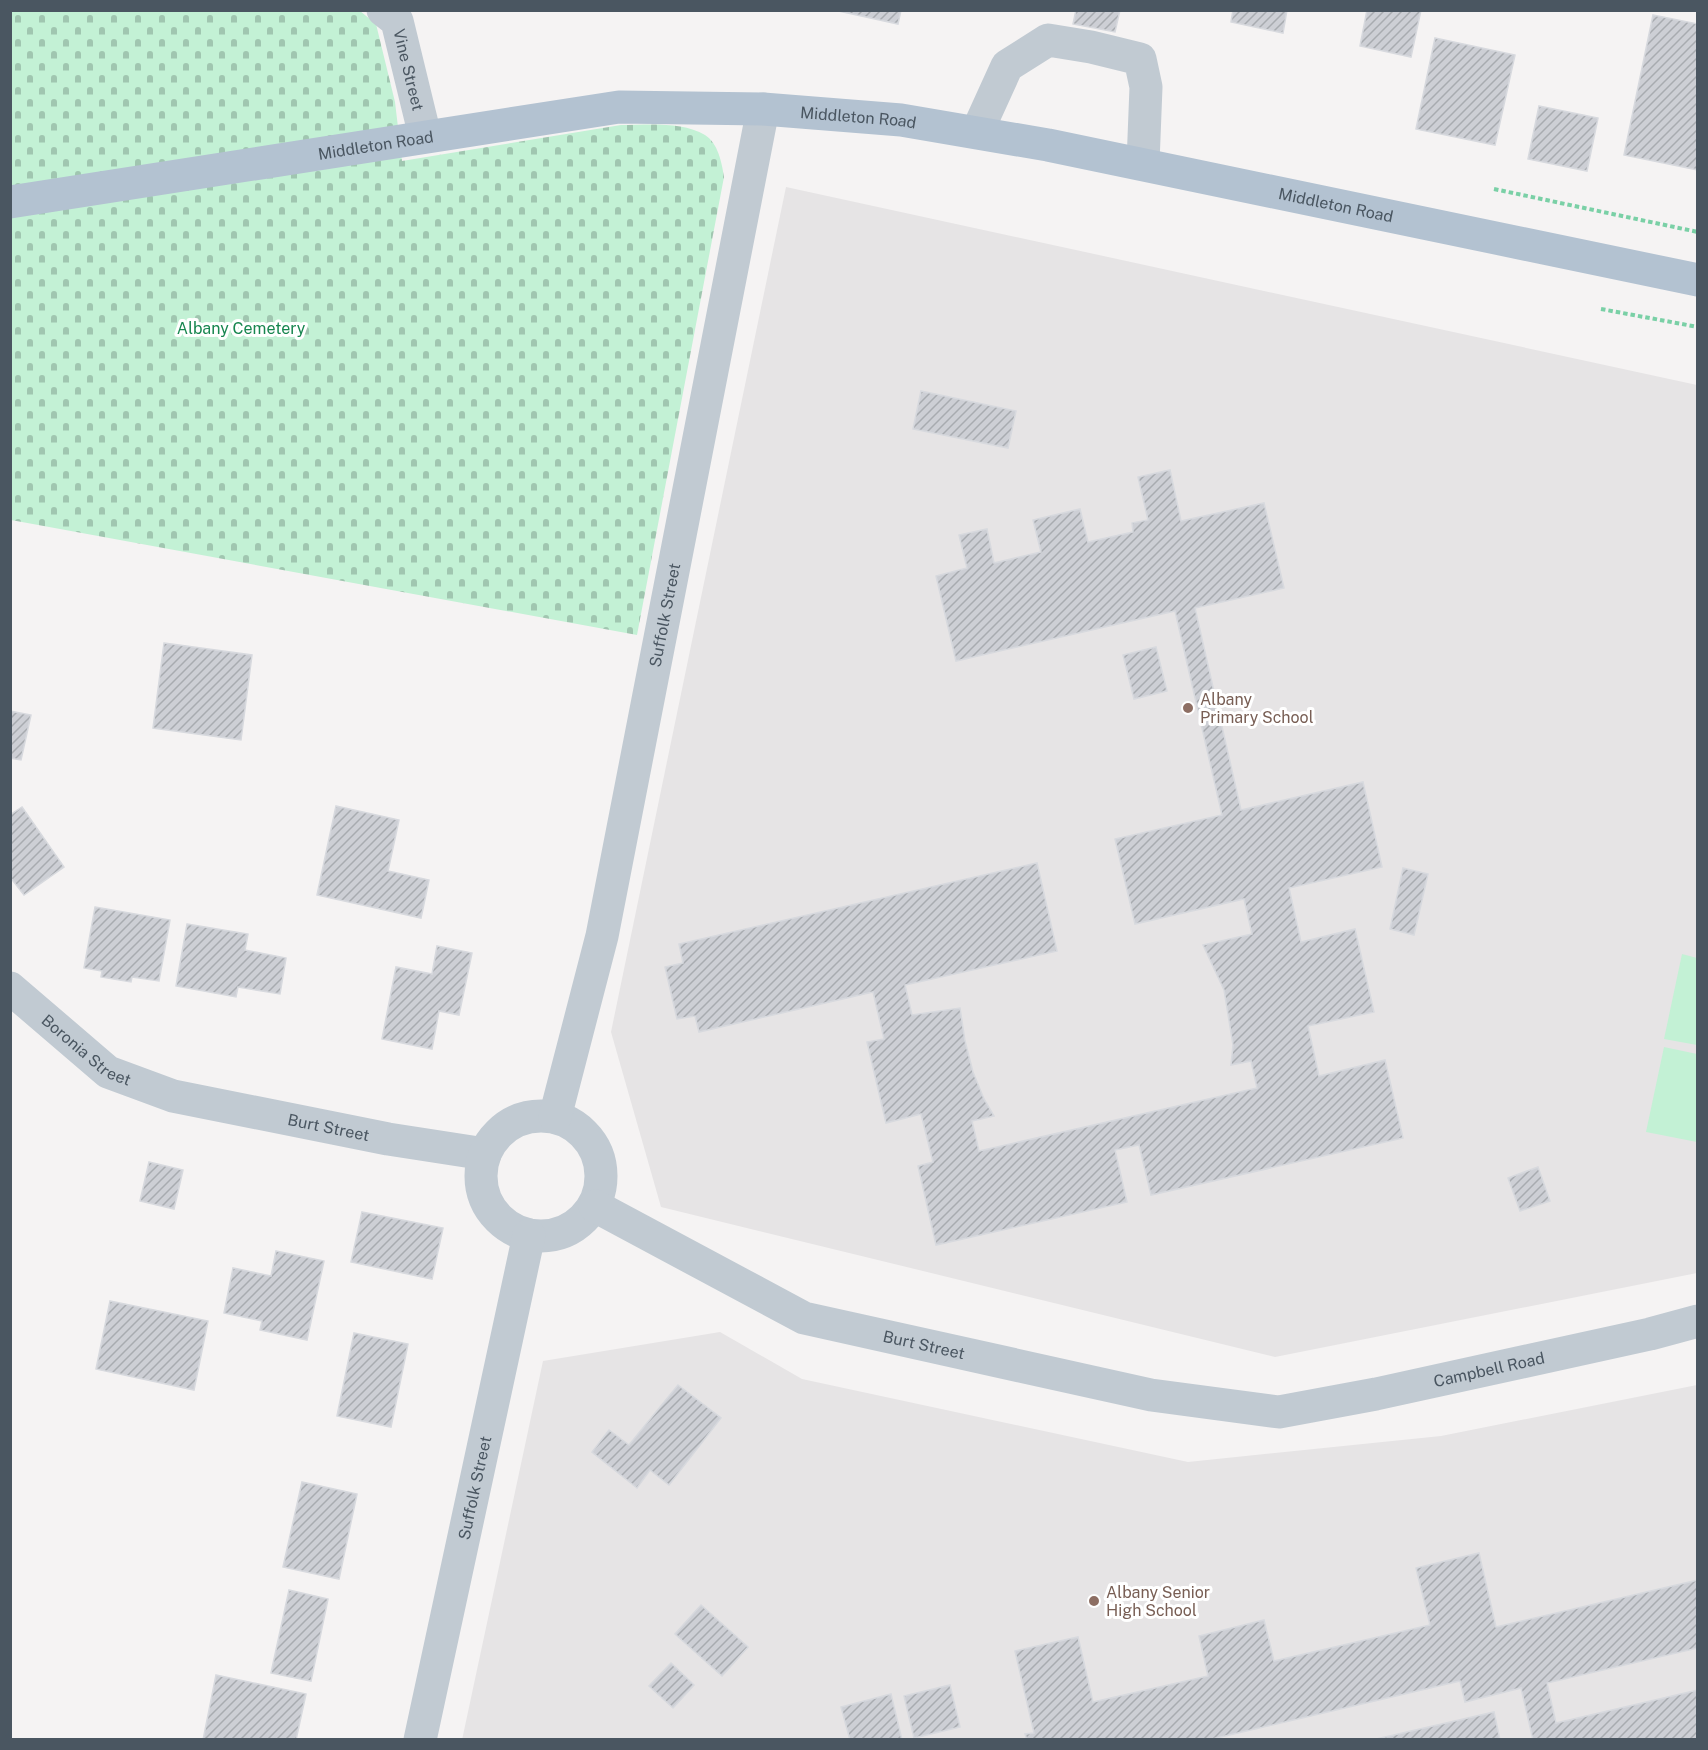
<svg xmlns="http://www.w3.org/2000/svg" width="1708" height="1750" viewBox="0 0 1708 1750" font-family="'Public Sans',sans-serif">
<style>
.education{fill:#e6e4e5}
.green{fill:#c3f1d5}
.cemetery{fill:url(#cemetery-stones)}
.building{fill:url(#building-hatch);stroke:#d7d9de;stroke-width:1.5}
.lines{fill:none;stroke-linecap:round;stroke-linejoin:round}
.path{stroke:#7ad0a6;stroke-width:4;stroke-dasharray:4.5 3;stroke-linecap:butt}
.minor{stroke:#c1cad2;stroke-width:33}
.major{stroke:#b3c2d1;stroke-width:33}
.education-dot{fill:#8d6e63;stroke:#fff;stroke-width:2}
.labels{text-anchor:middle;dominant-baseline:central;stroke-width:6;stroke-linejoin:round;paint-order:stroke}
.street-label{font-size:16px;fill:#4a5661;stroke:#fff}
.park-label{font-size:16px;fill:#17864f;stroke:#fff}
.education-label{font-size:16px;fill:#785e54;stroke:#fff;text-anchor:start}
</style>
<defs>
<pattern id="cemetery-stones" width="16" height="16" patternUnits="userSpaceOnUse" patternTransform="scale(1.5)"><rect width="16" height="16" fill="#c3f1d5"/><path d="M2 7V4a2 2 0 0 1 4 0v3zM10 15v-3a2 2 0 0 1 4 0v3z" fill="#a0c6b0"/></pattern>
<pattern id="building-hatch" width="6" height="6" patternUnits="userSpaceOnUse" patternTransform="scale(1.5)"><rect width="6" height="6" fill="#cdcfd5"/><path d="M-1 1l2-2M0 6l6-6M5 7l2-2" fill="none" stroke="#a8abb0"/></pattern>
</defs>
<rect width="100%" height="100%" fill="#f5f3f3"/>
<!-- education -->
<g class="education">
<polygon points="786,187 1697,385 1697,1273 1275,1357 661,1207 611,1032"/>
<polygon points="720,1332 802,1379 1188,1462 1441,1436 1697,1385 1697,1739 462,1740 543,1361"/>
</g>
<!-- green -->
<g class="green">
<polygon points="1682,954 1697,958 1697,1045 1664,1039"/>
<polygon points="1664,1047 1697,1054 1697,1142 1646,1132"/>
</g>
<!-- cemetery -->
<path class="cemetery" d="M10 11H360L376 24 395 102 402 161 621 125C647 125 682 121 705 135 718 143 722 163 724 177L637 635 11 520Z"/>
<!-- building -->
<g class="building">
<polygon points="834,10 901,10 898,24"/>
<polygon points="1076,10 1120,10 1115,32 1073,24"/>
<polygon points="1233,10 1287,10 1283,33 1231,22"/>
<polygon points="1367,10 1421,10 1411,57 1360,46"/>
<polygon points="1653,15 1698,24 1698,170 1624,155"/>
<polygon points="1435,38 1515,55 1495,145 1416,129"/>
<polygon points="1539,106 1598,118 1587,171 1528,159"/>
<polygon points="921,391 1016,411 1008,448 913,429"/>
<polygon points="1170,470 1181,521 1264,503 1284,588 1195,608 1241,810 1363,782 1382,867 1289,888 1301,942 1355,929 1374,1012 1308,1026 1319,1076 1385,1060 1403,1138 1151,1195 1139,1145 1115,1150 1127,1202 936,1245 918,1166 933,1162 921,1114 886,1123 867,1042 884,1039 873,992 699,1032 695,1016 677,1019 665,967 683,963 679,944 1037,863 1057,951 905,985 912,1015 960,1008 965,1041 973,1072 984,1099 994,1116 972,1121 979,1151 1257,1088 1251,1061 1231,1065 1233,1045 1224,990 1203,945 1252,934 1244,899 1135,924 1115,839 1222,815 1175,611 956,661 936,576 967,568 959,535 987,529 994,563 1041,552 1033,520 1080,509 1088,542 1133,532 1132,523 1148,520 1138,477"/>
<polygon points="164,643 252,655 241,740 153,728"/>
<polygon points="1156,647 1167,691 1134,699 1123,655"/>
<polygon points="10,711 31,715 21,760 10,758"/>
<polygon points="336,806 399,820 388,871 429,880 421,918 317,895"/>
<polygon points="22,807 64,867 24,895 10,877 10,815"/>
<polygon points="1403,868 1428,874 1414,935 1390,929"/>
<polygon points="95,907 170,920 159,981 132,977 131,982 101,977 102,971 84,968"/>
<polygon points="187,924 248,934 245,950 286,958 280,994 238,987 236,997 176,986"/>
<polygon points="437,946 472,953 459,1015 439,1011 432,1049 382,1039 396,967 432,974"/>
<polygon points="149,1162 183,1170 174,1209 140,1201"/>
<polygon points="1538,1167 1550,1201 1520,1211 1508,1178"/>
<polygon points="362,1212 443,1228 432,1279 351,1262"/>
<polygon points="276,1251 324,1261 307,1340 260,1330 262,1321 224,1313 233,1268 271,1276"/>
<polygon points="110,1301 208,1321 194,1390 96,1369"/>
<polygon points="354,1333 408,1344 391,1427 337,1416"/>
<polygon points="678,1385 721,1418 669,1485 650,1470 637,1488 592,1452 609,1430 629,1445"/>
<polygon points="302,1482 357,1494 339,1579 283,1567"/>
<polygon points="1479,1553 1496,1627 1698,1580 1698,1648 1547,1683 1556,1723 1698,1690 1698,1740 1533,1740 1521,1688 1465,1702 1460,1681 1208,1740 1027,1740 1025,1734 1034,1733 1015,1651 1078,1637 1093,1702 1208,1676 1199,1636 1264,1620 1274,1661 1430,1625 1416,1568"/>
<polygon points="289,1590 328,1599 311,1681 271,1673"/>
<polygon points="701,1605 748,1647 722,1676 675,1634"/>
<polygon points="671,1663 694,1685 673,1708 649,1686"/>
<polygon points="216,1675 306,1694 296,1740 203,1740"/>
<polygon points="950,1685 960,1727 914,1738 904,1696"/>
<polygon points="891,1694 902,1740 850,1740 841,1707"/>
<polygon points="1494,1712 1500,1740 1372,1740"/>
</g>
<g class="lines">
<!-- path -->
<g class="path">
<polyline points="1494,189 1698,232"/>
<polyline points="1601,309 1698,327"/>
</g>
<!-- minor -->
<g class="minor">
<path id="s1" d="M383 10 397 21 425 136"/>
<polyline points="977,132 1007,66 1048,40 1091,47 1140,59 1146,87 1143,163"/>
<path id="s2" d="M10 988 108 1072 173 1096 388 1139 485 1154"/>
<circle cx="541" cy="1176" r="60"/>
<path id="s3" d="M555 1117 602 936 763 109"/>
<path id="s4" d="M595 1206 804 1318 1151 1395 1279 1412 1376 1394 1650 1334 1698 1321"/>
<path id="s5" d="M420 1740 529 1235"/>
</g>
<!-- major -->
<path class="major" id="s6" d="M10 202 619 107 763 109 901 120 1048 145 1698 280"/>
</g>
<!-- markers -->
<g class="education-dot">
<circle cx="1188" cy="708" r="6"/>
<circle cx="1094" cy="1601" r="6"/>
</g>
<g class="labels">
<!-- street labels -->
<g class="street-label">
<text stroke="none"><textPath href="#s1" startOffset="68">Vine Street</textPath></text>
<text stroke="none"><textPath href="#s6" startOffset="856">Middleton Road</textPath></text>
<text stroke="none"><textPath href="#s6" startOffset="370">Middleton Road</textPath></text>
<text stroke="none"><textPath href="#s6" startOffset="1342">Middleton Road</textPath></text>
<text stroke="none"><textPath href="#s3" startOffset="514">Suffolk Street</textPath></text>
<text stroke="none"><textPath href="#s2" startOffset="99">Boronia Street</textPath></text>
<text stroke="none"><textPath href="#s2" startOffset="357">Burt Street</textPath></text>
<text stroke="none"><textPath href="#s4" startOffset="360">Burt Street</textPath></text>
<text stroke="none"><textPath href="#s4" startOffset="936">Campbell Road</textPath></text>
<text stroke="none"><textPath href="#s5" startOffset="258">Suffolk Street</textPath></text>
</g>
<!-- park labels -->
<g class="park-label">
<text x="241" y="328">Albany Cemetery</text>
</g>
<!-- education labels -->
<g class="education-label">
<text x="1200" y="699">Albany<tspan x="1200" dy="18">Primary School</tspan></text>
<text x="1106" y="1592">Albany Senior<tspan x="1106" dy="18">High School</tspan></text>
</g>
</g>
<!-- border -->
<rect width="1708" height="1750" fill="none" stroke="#4a5661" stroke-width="24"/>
</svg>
